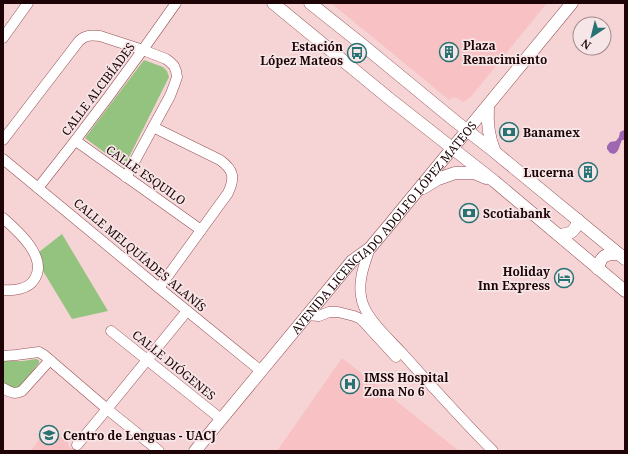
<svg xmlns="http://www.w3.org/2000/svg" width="628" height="454" viewBox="0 0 628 454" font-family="'Noto Serif',serif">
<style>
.built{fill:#f8c2c4}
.green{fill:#93c37e}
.water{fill:#9d68b1}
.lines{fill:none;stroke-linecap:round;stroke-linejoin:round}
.minor-casing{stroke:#964f55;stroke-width:11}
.major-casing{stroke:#964f55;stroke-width:13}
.minor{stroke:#fff;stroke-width:10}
.major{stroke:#fff;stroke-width:12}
.labels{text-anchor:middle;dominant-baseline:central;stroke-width:3.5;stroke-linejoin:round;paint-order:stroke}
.poi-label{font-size:12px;font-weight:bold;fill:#1e0407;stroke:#f7e6e7;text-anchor:start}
.street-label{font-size:12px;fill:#1e0407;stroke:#f7e6e7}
</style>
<rect width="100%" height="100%" fill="#f6d4d5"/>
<!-- built -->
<g class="built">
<polygon points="331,3 547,3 470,98 463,102 454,97 449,100"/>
<polygon points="342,358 409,411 459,451 277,451"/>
<polygon points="45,430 68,440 68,446 73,450 77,451 31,451"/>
</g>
<!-- green -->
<g class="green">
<polygon points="144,60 163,67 167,71 169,77 124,167 85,138"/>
<polygon points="62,234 108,311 72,319 43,271 39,252"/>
<polygon points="36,359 39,360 39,363 19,388 13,388 3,382 3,361 23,361"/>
</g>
<!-- water -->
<path class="water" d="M624 130H625V140H622C619 145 620 151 614 154L610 153 607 149V146L610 142 616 141 619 137 620 132Z"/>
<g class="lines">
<!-- minor casing -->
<g class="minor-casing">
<g id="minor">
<polyline points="3,38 28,3"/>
<path d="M153 127 220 160C234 170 235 178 228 193L159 288"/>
<path d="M3 140 79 41C85 35 91 35 100 36L143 50 166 59 170 62 174 66 176 71 177 77 175 83 170 96 126 177"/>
<polyline points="76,141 201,230"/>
<polyline points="3,159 159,288 261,371"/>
<path d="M38 188C86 128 132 66 176 3"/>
<path d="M3 218C18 231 49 258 34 280 28 289 14 291 3 290"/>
<path d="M370 248C364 265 357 283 362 301 366 318 389 339 401 352 431 385 461 419 493 451"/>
<polyline points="306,315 319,316 329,312 338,312 354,316 361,319 396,357"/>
<polyline points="111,331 221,419"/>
<polyline points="3,356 16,355 39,352 44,355 107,409 159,451"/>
<path d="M3 388C10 392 14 395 22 391L50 360"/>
<polyline points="77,445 107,409 187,311"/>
</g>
</g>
<!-- major casing -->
<g class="major-casing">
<g id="major">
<polyline points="273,3 391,100 494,181 625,291"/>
<polyline points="310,3 359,42 455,121 496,153 625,259"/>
<path d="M488 106C487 122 488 137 495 152"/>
<polyline points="423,188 438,179 455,173 474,173 486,178"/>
<path d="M559 235C571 234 575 232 578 220"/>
<path d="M598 269C601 255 605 254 619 254"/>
<path id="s1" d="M195 451 352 261 370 248 390 224 572 3"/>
</g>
</g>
<!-- minor -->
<use href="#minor" class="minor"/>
<!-- major -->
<use href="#major" class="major"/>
</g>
<!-- icons -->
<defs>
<g id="building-ring" transform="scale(1)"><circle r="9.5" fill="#f7e6e7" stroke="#277272" stroke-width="1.5"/><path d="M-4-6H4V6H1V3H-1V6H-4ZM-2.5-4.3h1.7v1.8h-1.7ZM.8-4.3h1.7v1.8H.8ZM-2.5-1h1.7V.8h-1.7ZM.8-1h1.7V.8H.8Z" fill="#277272"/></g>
<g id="bus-ring" transform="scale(1)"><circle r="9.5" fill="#f7e6e7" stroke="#277272" stroke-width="1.5"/><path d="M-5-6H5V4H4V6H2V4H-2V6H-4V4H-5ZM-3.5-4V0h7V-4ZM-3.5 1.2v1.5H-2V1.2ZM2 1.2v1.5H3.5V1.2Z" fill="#277272"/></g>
<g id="bank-ring" transform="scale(1)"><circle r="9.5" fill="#f7e6e7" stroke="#277272" stroke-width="1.5"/><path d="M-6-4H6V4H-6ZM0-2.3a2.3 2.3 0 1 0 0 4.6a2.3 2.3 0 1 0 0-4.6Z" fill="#277272"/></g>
<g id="hotel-ring" transform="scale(1)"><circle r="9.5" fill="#f7e6e7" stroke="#277272" stroke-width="1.5"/><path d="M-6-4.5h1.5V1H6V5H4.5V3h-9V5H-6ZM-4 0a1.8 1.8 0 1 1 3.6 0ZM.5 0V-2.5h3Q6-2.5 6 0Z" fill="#277272"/></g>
<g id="hospital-ring" transform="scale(1)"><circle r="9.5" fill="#f7e6e7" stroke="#277272" stroke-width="1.5"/><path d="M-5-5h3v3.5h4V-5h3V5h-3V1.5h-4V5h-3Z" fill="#277272"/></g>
<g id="university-ring" transform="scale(1)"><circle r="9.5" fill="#f7e6e7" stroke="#277272" stroke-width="1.5"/><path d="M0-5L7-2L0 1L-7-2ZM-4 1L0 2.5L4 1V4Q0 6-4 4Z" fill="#277272"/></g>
</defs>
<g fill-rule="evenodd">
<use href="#building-ring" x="449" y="52"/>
<use href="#bus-ring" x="357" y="53"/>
<use href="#bank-ring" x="509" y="132"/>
<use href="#building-ring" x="588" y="172"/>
<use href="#bank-ring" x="469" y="213"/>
<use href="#hotel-ring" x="564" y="278"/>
<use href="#hospital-ring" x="350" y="384"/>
<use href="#university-ring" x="49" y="435"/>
</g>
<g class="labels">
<!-- poi labels -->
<g class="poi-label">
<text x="463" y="45">Plaza<tspan x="463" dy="14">Renacimiento</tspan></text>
<text x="343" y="46" text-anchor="end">Estación<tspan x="343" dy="14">López Mateos</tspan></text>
<text x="523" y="132">Banamex</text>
<text x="574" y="172" text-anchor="end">Lucerna</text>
<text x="483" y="213">Scotiabank</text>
<text x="550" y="271" text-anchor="end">Holiday<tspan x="550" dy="14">Inn Express</tspan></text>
<text x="364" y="377">IMSS Hospital<tspan x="364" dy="14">Zona No 6</tspan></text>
<text x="63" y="435">Centro de Lenguas - UACJ</text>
</g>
<!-- street labels -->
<g class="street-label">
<text transform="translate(98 89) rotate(-53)">CALLE ALCIBÍADES</text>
<text transform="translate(146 175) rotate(35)">CALLE ESQUILO</text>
<text stroke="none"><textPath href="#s1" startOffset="293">AVENIDA LICENCIADO ADOLFO LÓPEZ MATEOS</textPath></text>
<text transform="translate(140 255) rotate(40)">CALLE MELQUÍADES ALANÍS</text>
<text transform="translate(174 365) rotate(39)">CALLE DIÓGENES</text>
</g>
</g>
<!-- border -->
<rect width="628" height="454" fill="none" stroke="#1e0407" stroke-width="8"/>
<!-- north arrow -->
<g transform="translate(592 36) rotate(215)"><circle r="19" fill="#f7e6e7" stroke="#a08c8d"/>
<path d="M0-3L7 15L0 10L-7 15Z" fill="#277272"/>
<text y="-6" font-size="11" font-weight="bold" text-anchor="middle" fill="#1e0407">N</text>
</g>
</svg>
